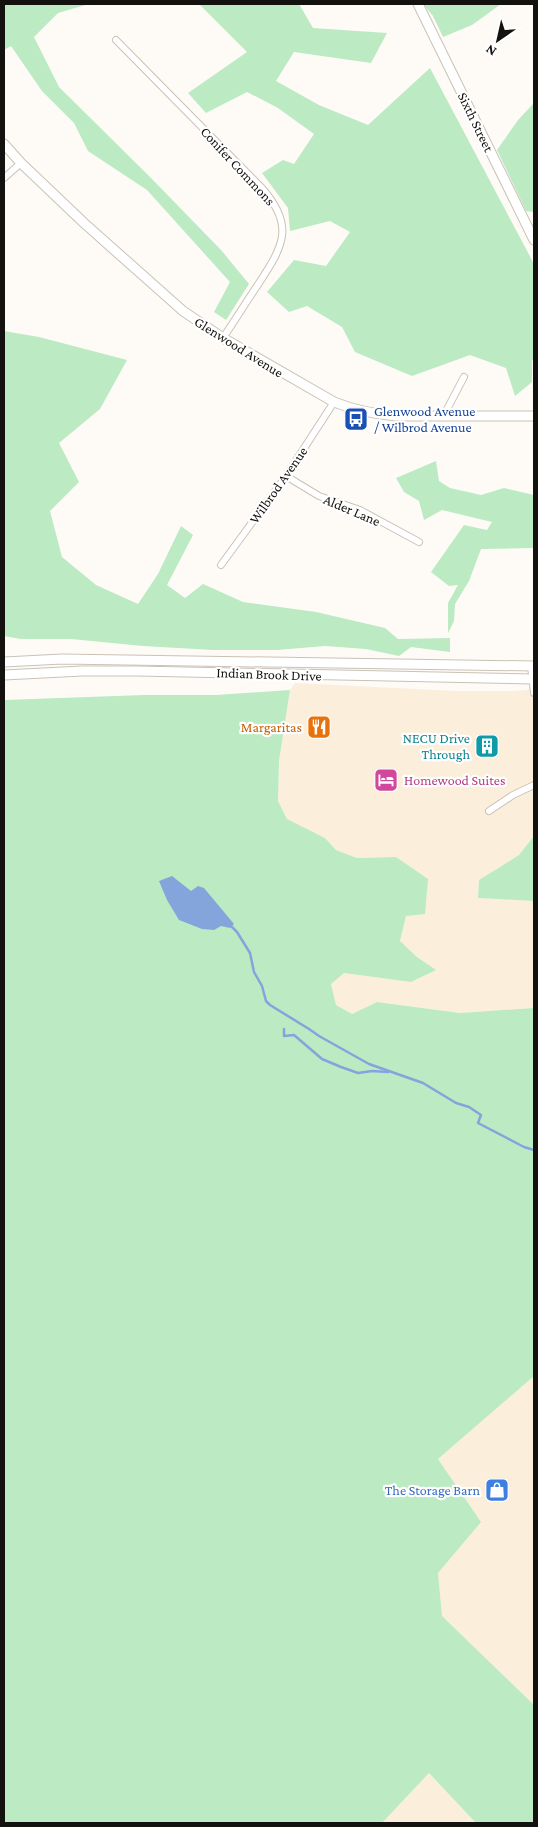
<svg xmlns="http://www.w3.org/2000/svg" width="538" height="1827" viewBox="0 0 538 1827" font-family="'Crimson Pro',serif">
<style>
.built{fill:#fbefdc}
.green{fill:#bbeac3}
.water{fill:#84a5dc}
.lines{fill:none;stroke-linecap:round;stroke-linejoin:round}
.stream{stroke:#84a5dc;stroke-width:2.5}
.street-casing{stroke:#cac2b7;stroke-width:8}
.secondary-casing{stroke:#cac2b7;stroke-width:11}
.street{stroke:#fff;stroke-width:6}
.secondary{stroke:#fff;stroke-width:9}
.labels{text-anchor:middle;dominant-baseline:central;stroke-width:4.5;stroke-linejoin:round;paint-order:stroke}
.street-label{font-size:14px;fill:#14120e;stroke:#fff}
.transit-label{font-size:14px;fill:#164399;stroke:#fff;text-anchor:start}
.food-label{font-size:14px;fill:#c56008;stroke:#fff;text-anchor:end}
.culture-label{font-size:14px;fill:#0d838f;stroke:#fff;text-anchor:end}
.hotel-label{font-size:14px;fill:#b23c85;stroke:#fff;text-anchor:start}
.shop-label{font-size:14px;fill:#366cbe;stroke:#fff;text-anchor:end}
</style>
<rect width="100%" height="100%" fill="#fefbf6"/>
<!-- built -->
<g class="built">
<polygon points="295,683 457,691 514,691 534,689 534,836 519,855 479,880 478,898 534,901 534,1008 460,1013 377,1002 352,1014 336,1005 331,984 344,973 411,982 435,970 417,957 400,941 406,916 396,857 357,858 336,850 325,838 287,819 278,801 279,761 290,690"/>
<polygon points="534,1376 534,1705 442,1616 438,1573 480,1522 438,1459"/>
<polygon points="429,1773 476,1823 382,1823"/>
</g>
<!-- green -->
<g class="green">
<polygon points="4,4 89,4 58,13 34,37 59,87 150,177 221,250 249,284 226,320 214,312 230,282 147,190 88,151 74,123 42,91 11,46 4,50"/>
<polygon points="199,4 299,4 313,28 387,33 371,63 294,52 276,81 319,105 368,125 430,68 534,264 534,358 532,361 532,382 515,396 506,368 470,355 412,376 355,352 342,327 307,306 289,312 267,292 294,260 326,266 350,232 330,221 290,231 288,208 262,173 283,160 294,164 314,134 278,108 247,92 206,113 188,93 247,52"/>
<polygon points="423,4 501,4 472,25 443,37 433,16"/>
<polygon points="534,103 534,212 526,211 497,150 518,120"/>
<polygon points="4,331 39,337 127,360 100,409 59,443 79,482 50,511 62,557 96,585 138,604 158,574 181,526 193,535 167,585 185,598 203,584 243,602 316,612 385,628 398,639 450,638 450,652 411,647 399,656 366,649 325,646 277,650 213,650 143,646 71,639 21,639 4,636"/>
<polygon points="436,461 439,481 450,488 481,495 504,488 534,495 534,548 481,549 469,581 455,604 454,621 448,633 448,603 458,585 449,586 431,572 464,525 487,530 492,522 442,510 424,520 419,501 404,492 396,478"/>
<polygon points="290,690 279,761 278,801 287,819 325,838 336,850 357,858 396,857 428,879 425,914 406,916 400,941 417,957 436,970 411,982 344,973 331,984 336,1005 352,1014 377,1002 460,1013 534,1008 534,1376 438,1459 481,1522 438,1573 442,1616 534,1705 534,1823 476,1823 429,1773 382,1823 4,1823 4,700 144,695 216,695"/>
<polygon points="534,836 534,901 478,898 479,880 519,855"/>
</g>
<!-- water -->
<polygon class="water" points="172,876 191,891 198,886 204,888 234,924 230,928 221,926 214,930 202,929 179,920 167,900 159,881"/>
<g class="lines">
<!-- stream -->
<g class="stream">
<polyline points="231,926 237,932 250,953 254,972 262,986 266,1001 270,1005 309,1029 319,1036 369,1064 423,1083 456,1103 469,1107 481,1115 478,1123 524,1147 534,1150"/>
<polyline points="284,1029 284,1036 294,1035 322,1059 341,1067 358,1073 372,1071 388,1072"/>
</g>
<!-- street casing -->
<g class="street-casing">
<g id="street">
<path d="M116 40 261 187C295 225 284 245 259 283 247 301 235 320 223 338"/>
<polyline points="4,178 21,163"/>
<polyline points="444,415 464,377"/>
<polyline points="286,476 319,496 360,510 419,542"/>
<polyline points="221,565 286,476 334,402"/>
<polyline points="531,666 534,693"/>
<polyline points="489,811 513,795 534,785"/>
</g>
</g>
<!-- secondary casing -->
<g class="secondary-casing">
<g id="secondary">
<polyline points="418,4 534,240"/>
<path d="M4 144 21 163 84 223 183 311 223 338 334 402C354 410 374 414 396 416H534"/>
<polyline points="4,662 62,659 534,666"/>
<polyline points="4,675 82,671 137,671 534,679"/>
</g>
</g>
<!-- street -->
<use href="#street" class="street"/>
<!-- secondary -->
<use href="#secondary" class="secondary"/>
</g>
<!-- icons -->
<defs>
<g id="bus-square" transform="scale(1.25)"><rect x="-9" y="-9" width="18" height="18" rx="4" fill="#1a4fb4" stroke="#fff"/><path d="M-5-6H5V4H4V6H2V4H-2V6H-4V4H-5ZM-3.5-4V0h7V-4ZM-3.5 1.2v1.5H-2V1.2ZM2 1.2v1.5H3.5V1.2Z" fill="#fff"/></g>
<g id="restaurant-square" transform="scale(1.25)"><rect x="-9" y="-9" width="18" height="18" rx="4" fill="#e8710a" stroke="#fff"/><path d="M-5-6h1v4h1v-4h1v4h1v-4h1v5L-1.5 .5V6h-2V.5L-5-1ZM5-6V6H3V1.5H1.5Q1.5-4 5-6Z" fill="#fff"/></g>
<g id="building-square" transform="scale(1.25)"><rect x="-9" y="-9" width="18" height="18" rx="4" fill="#0f9aa8" stroke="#fff"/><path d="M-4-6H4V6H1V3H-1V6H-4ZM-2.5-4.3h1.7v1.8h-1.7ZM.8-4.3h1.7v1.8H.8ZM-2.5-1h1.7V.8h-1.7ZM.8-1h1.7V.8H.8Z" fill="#fff"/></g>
<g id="hotel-square" transform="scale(1.25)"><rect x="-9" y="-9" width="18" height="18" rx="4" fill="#d1479c" stroke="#fff"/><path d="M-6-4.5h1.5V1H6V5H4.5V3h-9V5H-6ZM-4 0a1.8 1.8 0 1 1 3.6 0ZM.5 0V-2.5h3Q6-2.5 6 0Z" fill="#fff"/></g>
<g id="shop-square" transform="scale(1.25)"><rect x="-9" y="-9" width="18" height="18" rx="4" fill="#3f7fe0" stroke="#fff"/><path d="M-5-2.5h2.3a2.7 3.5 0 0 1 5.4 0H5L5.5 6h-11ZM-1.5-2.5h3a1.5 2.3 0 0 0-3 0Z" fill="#fff"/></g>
</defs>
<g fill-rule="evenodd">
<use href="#bus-square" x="356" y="419"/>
<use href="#restaurant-square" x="319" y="727"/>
<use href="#building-square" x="487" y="746"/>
<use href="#hotel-square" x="386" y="780"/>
<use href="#shop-square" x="497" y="1490"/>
</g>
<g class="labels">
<!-- street labels -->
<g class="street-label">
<text transform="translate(476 122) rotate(64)">Sixth Street</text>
<text transform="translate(238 166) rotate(47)">Conifer Commons</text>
<text transform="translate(239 347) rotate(32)">Glenwood Avenue</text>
<text transform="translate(278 485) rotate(-55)">Wilbrod Avenue</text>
<text transform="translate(352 510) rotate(23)">Alder Lane</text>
<text transform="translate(269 674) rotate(2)">Indian Brook Drive</text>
</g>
<!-- transit labels -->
<g class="transit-label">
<text x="374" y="411">Glenwood Avenue<tspan x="374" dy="16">/ Wilbrod Avenue</tspan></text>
</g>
<!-- food labels -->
<g class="food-label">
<text x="302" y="727">Margaritas</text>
</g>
<!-- culture labels -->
<g class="culture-label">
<text x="470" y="738">NECU Drive<tspan x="470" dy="16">Through</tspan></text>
</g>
<!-- hotel labels -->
<g class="hotel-label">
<text x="404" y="780">Homewood Suites</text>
</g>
<!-- shop labels -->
<g class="shop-label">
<text x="480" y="1490">The Storage Barn</text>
</g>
</g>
<!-- border -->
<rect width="538" height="1827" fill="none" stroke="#14120e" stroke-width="10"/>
<!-- north arrow -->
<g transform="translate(498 40) rotate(214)" stroke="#ffffff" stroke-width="4" paint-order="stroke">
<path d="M0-4L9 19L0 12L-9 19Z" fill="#14120e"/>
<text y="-8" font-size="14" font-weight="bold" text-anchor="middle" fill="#14120e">N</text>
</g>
</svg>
